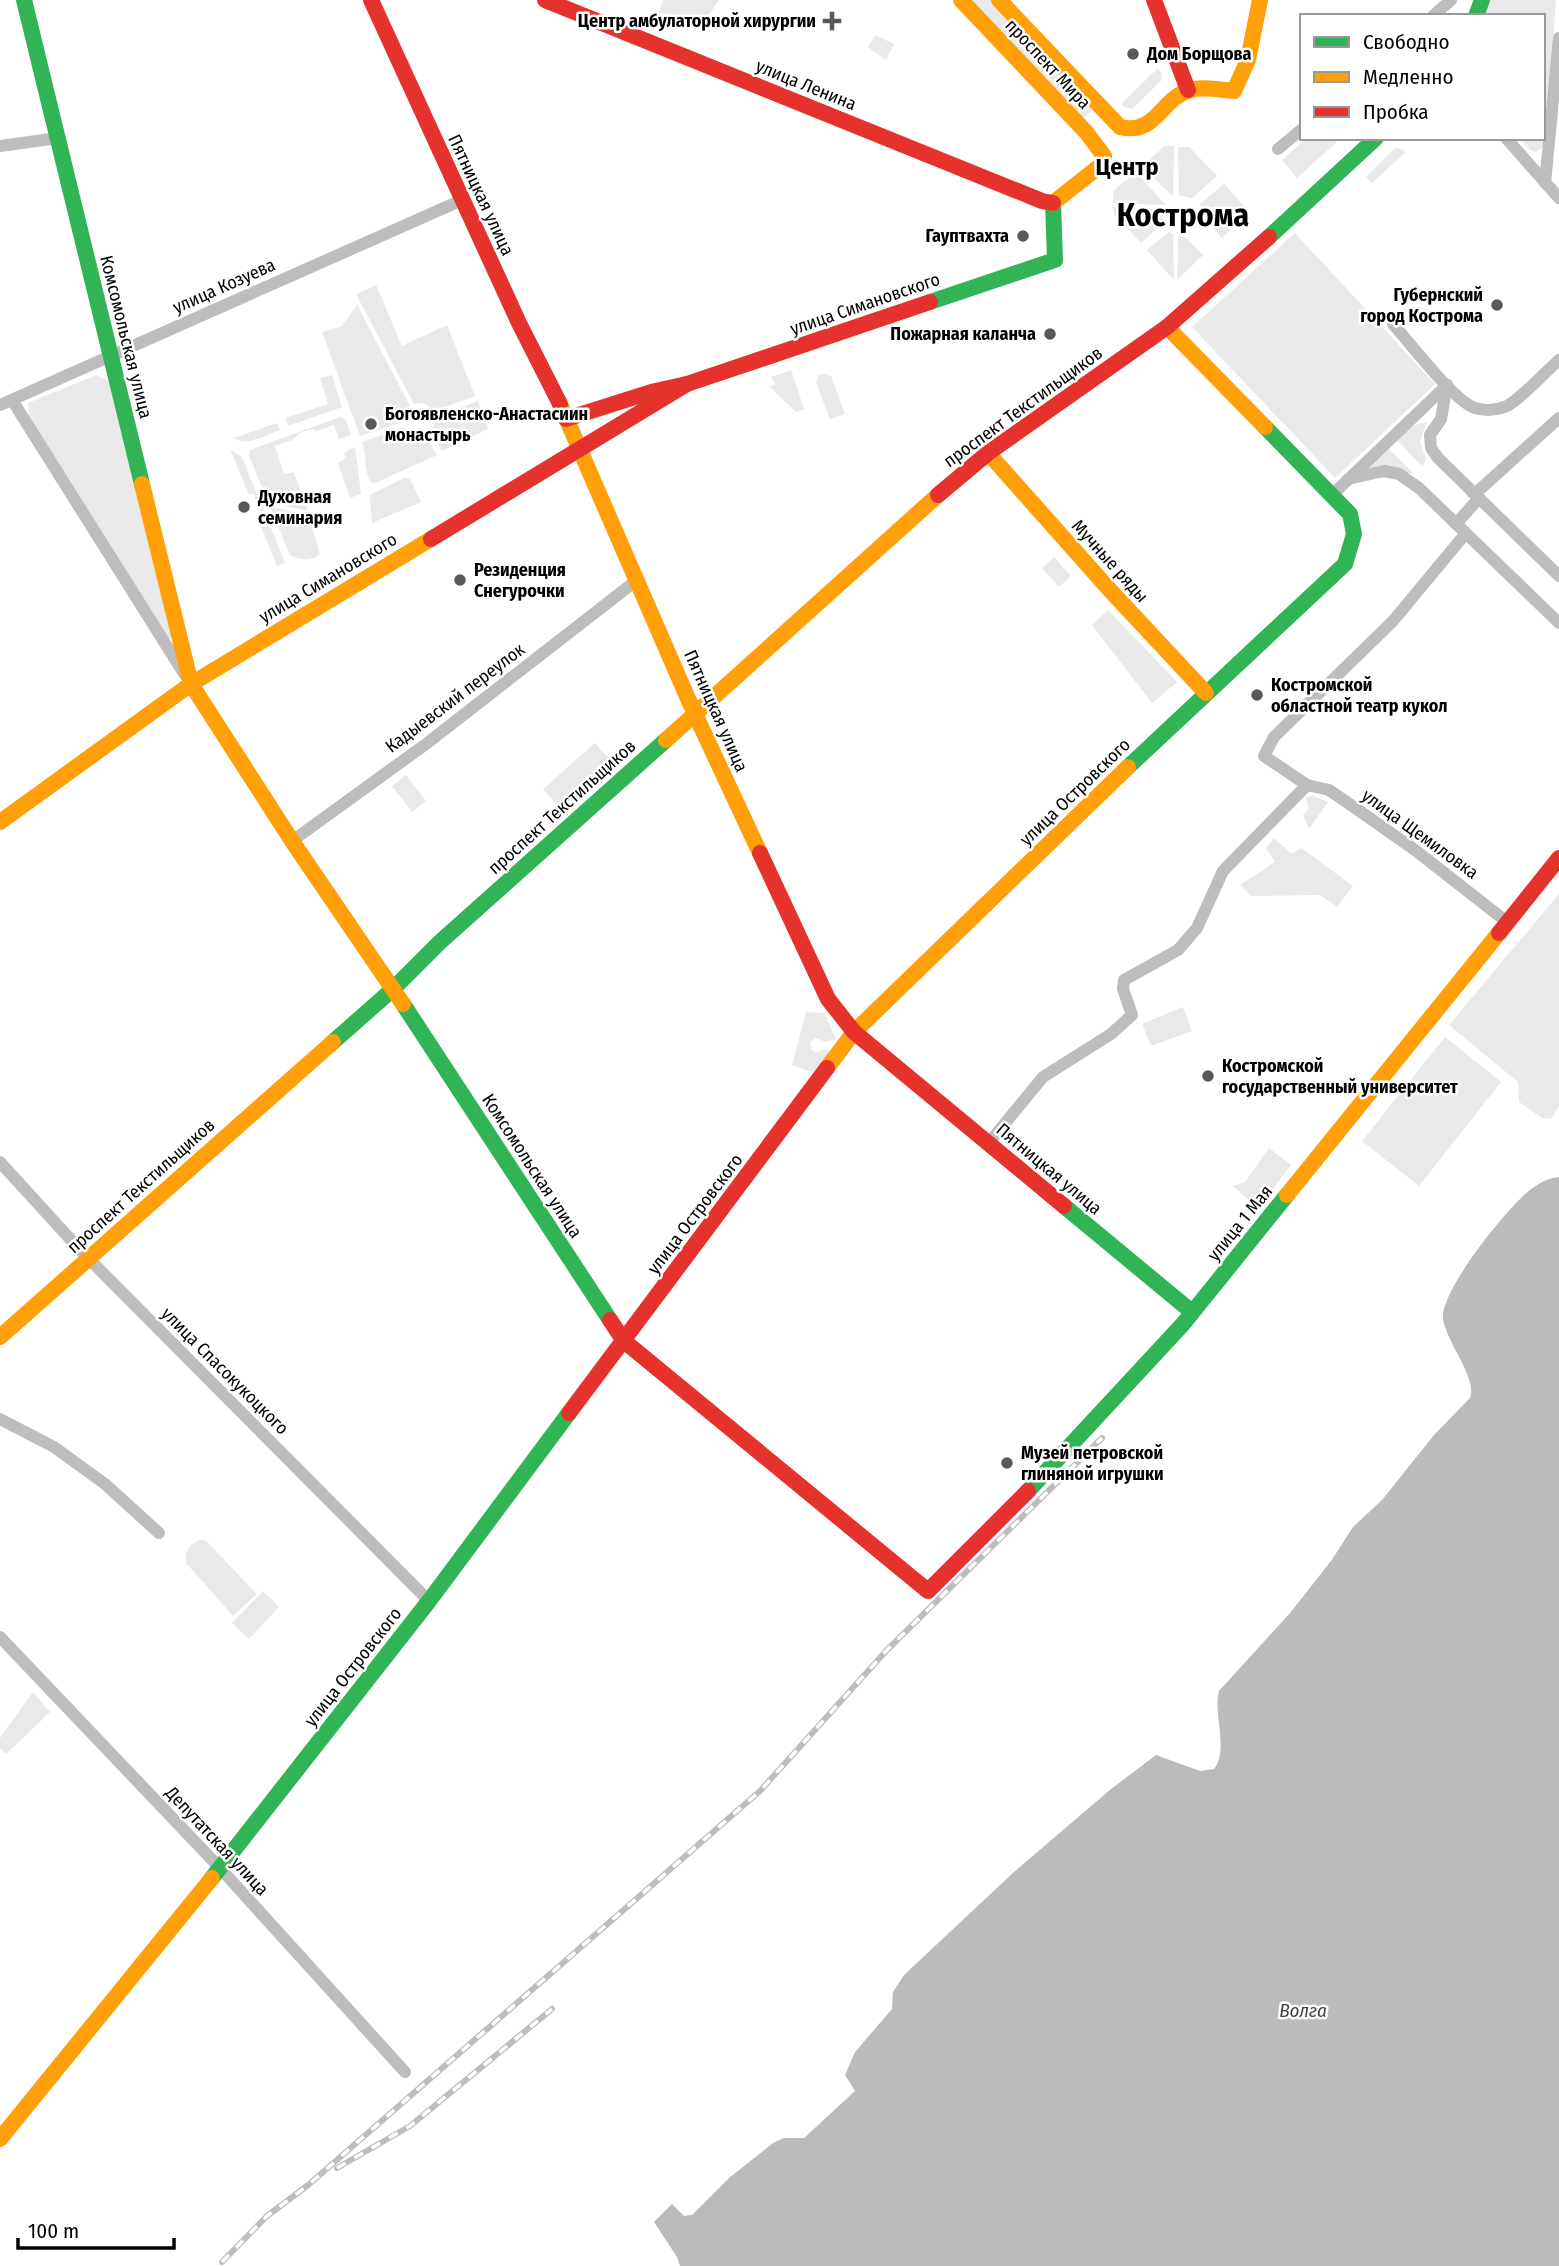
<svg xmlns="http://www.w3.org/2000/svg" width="1559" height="2266" viewBox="0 0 1559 2266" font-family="'Fira Sans Condensed',sans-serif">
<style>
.green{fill:#e9e9e9}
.water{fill:#bbb}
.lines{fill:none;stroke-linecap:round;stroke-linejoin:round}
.street{stroke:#bdbdbd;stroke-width:12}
.fast{stroke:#30b455;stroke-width:16}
.slow{stroke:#ff9f0a;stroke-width:16}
.jam{stroke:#e5322d;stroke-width:16}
.rail-casing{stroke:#bdbdbd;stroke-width:6}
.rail{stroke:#fff;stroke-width:3.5;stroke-dasharray:10;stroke-linecap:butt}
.poi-dot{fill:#595959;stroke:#fff;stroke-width:2.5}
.labels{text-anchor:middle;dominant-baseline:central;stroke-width:5;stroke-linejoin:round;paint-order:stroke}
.poi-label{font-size:18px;font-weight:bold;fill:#000;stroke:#fff;text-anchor:start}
.street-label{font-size:18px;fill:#000;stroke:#fff}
.water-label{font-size:19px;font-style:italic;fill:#3f3f3f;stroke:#fff}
.district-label{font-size:24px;font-weight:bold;fill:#000;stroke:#fff}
.town-label{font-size:32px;font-weight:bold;fill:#000;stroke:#fff}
</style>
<rect width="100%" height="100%" fill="#fff"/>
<!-- green -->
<g class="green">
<polygon points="663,0 719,0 704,22 690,23 659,12"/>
<polygon points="969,0 991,0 1093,109 1082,120"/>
<polygon points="1490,0 1556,0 1545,145 1537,152 1530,150 1520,138 1543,138 1543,16 1485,16"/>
<polygon points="875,35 894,44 886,60 868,47"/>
<polygon points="1158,68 1162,74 1161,81 1132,109 1124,107 1121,104"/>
<polygon points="1307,138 1341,138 1297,178 1282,160"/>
<polygon points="1165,146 1174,146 1173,197 1142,166"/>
<polygon points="1178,147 1189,147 1217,176 1192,198 1179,195"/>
<polygon points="1395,148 1402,149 1406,152 1372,183 1366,177"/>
<polygon points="1136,172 1166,205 1113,203 1113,191"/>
<polygon points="1224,184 1247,209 1201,207 1200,204"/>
<polygon points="1113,207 1163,209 1163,223 1141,243 1114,215"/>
<polygon points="1203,211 1248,213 1222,238 1204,218"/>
<polygon points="1169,232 1173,235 1174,280 1147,250"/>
<polygon points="1295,233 1435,384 1335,478 1192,327"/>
<polygon points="1178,236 1184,236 1203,255 1177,280"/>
<path d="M376 285 402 346 447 325 475 396 434 411C429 405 422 401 414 404L356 294Z"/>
<polygon points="357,305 410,406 403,414 403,422 360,436 322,332 342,326"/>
<polygon points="791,370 804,409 796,412 770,387 775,384 771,377"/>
<polygon points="825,374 831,376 845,414 830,419 816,382 818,375"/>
<polygon points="96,375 110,381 176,636 167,640 29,417 28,403"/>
<polygon points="332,375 342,407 288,426 285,418 328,404 320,378"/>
<polygon points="478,401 488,429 442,451 430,431 435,424 435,417"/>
<polygon points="340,417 346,420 351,435 339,439 334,425 317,431 313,429 301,432 292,440 275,446 284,474 294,472 308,511 268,502 249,455 250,450"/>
<path d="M1427 422 1420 442 1426 459 1422 466 1396 439C1406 430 1413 424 1427 422Z"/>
<path d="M277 423 280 430C266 435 247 447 234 438Z"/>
<path d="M404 427 411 435H425L437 455 375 483 370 482C364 469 367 455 362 442Z"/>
<polygon points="355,447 361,494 350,498 338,463 346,458 344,453"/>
<polygon points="1388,448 1414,474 1367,468"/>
<polygon points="230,449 242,457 260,502 257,503 253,494 249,495"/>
<polygon points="404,478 410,479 421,502 372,523 370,495"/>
<path d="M270 507 301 513 309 517 320 554C312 562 299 560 290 555Z"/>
<polygon points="263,508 285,563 277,566 257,517 262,515 260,509"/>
<polygon points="1054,557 1071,576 1059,587 1042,568"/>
<polygon points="1108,610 1177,682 1152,703 1092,625"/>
<polygon points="595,743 617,768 565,814 543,789"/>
<polygon points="406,775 426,801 412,812 392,786"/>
<polygon points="1313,796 1328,802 1309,829 1303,815 1309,807 1305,797"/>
<polygon points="1274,838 1292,854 1301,848 1307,852 1353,886 1337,907 1320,895 1251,896 1240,885 1275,862 1266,848"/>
<polygon points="1559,894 1559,1106 1551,1119 1542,1118 1519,1102 1518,1082 1449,1025"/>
<polygon points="1183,1007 1192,1031 1151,1046 1142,1024"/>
<polygon points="806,1012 824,1013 836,1039 825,1042 816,1038 810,1042 811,1049 816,1053 825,1049 831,1051 814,1073 792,1065"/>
<polygon points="1445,1037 1501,1082 1419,1186 1362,1141"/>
<polygon points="1269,1148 1291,1165 1258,1209 1233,1186 1245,1182"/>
<path d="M199 1540H205L257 1594 233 1616 186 1563C185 1551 188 1545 199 1540Z"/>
<polygon points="263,1591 279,1607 249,1639 232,1623"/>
<polygon points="33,1692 50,1712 6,1754 0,1748 0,1738"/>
</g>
<!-- water -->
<path class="water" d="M1559 1177V2266H680L677 2257 654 2222 672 2204 684 2216 692 2215 729 2178 773 2143 784 2138H804L855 2091 845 2075 855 2052 892 2009 893 1992 904 1975 1014 1872 1111 1789 1156 1755 1200 1771 1214 1769C1229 1750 1213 1715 1219 1691L1290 1613 1331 1561 1353 1527 1382 1500 1434 1435 1470 1398C1478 1378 1445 1341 1443 1318 1440 1291 1508 1207 1530 1190 1539 1183 1548 1178 1559 1177Z"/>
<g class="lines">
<!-- street -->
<g class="street">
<polyline points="1433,16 1451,0"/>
<polyline points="1506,138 1559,198"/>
<polyline points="0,146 58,138"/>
<polyline points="1278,149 1302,129"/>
<polyline points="1545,183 1559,38"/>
<path d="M1393 324C1410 343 1454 401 1475 408 1485 411 1497 410 1507 406 1521 399 1546 371 1559 360"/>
<polyline points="1447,385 1441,419 1430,435 1431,448 1438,458 1559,576"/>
<polyline points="12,400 185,675"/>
<polyline points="0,405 462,200"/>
<polyline points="1348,479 1384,471 1399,474 1419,488 1559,623"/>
<polyline points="1472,492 1477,492 1559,418"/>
<polyline points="1332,495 1447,385"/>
<polyline points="1456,524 1479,498"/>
<polyline points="1466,533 1393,621 1274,737 1264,756 1307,785 1329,790 1361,812 1415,850 1507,922"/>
<polyline points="292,841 426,744 637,580"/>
<polyline points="988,1144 1043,1077 1111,1034 1132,1015 1123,989 1124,980 1178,950 1197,928 1223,871 1307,785"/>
<polyline points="0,1162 82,1252 429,1601"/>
<polyline points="0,1419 54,1447 105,1484 159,1533"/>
<polyline points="0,1637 220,1868 405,2072"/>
</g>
<!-- fast -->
<g class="fast">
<polyline points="24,0 142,484"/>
<polyline points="1476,16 1482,0"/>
<polyline points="1269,237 1376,138"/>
<polyline points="930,302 1055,260 1053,203"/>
<polyline points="1128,767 1345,564 1354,534 1350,514 1265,427"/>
<polyline points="403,1004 610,1320"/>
<polyline points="333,1042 393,989 440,942 666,740"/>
<polyline points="1064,1206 1192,1312"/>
<polyline points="1028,1491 1183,1324 1287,1195"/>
<polyline points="212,1878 429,1601 569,1413"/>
</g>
<!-- slow -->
<g class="slow">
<polyline points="961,0 1086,132 1104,156 1101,165 1053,203"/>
<path d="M999 0 1120 127C1156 136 1161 98 1190 90 1203 86 1220 90 1234 91L1248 60 1260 0"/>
<polyline points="1167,327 1265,427"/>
<polyline points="560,404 689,701 760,853"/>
<polyline points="988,453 1108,588 1206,693"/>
<polyline points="142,484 191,684 292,841 403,1004"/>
<polyline points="666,740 938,495"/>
<polyline points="0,822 191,684 431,539"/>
<polyline points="827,1068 854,1032 1128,767"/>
<polyline points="1287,1195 1499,933"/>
<polyline points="0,1337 333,1042"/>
<polyline points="0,2139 212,1878"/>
</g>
<!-- jam -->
<g class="jam">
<polyline points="371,0 519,323 560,404"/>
<polyline points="545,0 1042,201 1053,203"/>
<polyline points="1154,0 1188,90"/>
<polyline points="566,419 651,392 687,384 930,302"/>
<polyline points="938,495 988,453 1167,327 1269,237"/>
<polyline points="431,539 687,384"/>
<polyline points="760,853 828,999 854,1032 1064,1206"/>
<polyline points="1499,933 1559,858"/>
<polyline points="610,1320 624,1341 928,1591 1028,1491"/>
<polyline points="569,1413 827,1068"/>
</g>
<!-- rail casing -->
<g class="rail-casing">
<g id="rail">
<polyline points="337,2168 410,2126 552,2009"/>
<polyline points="222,2262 267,2216 307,2186 760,1791 886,1651 1102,1438"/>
</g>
</g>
<!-- rail -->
<use href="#rail" class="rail"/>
</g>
<!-- markers -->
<g class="poi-dot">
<path d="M828.5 10.5h7v7h7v7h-7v7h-7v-7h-7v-7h7z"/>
<circle cx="1133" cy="54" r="7"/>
<circle cx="1023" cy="236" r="7"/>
<circle cx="1497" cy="305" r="7"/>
<circle cx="1050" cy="334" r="7"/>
<circle cx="371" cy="424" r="7"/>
<circle cx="244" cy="507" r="7"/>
<circle cx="460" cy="580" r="7"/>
<circle cx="1257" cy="695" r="7"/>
<circle cx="1208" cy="1076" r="7"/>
<circle cx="1007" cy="1463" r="7"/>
</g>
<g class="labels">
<!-- poi labels -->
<g class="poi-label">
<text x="816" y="21" text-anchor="end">Центр амбулаторной хирургии</text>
<text x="1147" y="54">Дом Борщова</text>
<text x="1009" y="236" text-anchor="end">Гауптвахта</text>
<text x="1483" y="295" text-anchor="end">Губернский<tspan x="1483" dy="21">город Кострома</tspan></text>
<text x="1036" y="334" text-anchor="end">Пожарная каланча</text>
<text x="385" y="414">Богоявленско-Анастасиин<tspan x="385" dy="21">монастырь</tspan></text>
<text x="258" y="497">Духовная<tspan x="258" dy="21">семинария</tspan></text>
<text x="474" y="570">Резиденция<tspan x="474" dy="21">Снегурочки</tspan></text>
<text x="1271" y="685">Костромской<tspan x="1271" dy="21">областной театр кукол</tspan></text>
<text x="1222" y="1066">Костромской<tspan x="1222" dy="21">государственный университет</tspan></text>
<text x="1021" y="1453">Музей петровской<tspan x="1021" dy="21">глиняной игрушки</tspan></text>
</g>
<!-- street labels -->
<g class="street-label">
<text transform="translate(1048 64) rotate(47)">проспект Мира</text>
<text transform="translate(806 85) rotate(22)">улица Ленина</text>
<text transform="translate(481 195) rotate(65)">Пятницкая улица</text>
<text transform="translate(224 286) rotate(-24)">улица Козуева</text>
<text transform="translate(865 304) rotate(-19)">улица Симановского</text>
<text transform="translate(126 337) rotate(76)">Комсомольская улица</text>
<text transform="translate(1023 407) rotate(-36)">проспект Текстильщиков</text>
<text transform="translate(1110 561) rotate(48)">Мучные ряды</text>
<text transform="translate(328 578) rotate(-31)">улица Симановского</text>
<text transform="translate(455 698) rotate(-37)">Кадыевский переулок</text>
<text transform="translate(716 711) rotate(66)">Пятницкая улица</text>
<text transform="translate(1075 792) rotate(-44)">улица Островского</text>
<text transform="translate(562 807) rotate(-42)">проспект Текстильщиков</text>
<text transform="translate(1420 834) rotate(36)">улица Щемиловка</text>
<text transform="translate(532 1166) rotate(57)">Комсомольская улица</text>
<text transform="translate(1049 1169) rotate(40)">Пятницкая улица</text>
<text transform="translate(141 1186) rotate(-42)">проспект Текстильщиков</text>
<text transform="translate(695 1214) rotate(-53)">улица Островского</text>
<text transform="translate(1240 1223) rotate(-51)">улица 1 Мая</text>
<text transform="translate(225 1371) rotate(45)">улица Спасокукоцкого</text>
<text transform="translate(353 1667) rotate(-52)">улица Островского</text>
<text transform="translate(217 1841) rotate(47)">Депутатская улица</text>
</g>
<!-- water labels -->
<g class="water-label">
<text x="1303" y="2010">Волга</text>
</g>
<!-- district labels -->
<g class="district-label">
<text x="1127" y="167">Центр</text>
</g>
<!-- town labels -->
<g class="town-label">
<text x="1183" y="215">Кострома</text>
</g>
</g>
<!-- legend -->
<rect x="1300" y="14" width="245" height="126" fill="#ffffff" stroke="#999999" stroke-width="2"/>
<rect x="1314" y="37" width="35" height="10" fill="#30b455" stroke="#999999" stroke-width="2"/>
<text x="1363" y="49" font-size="21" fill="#000000">Свободно</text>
<rect x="1314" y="72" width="35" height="10" fill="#ff9f0a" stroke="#999999" stroke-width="2"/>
<text x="1363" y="84" font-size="21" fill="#000000">Медленно</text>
<rect x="1314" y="107" width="35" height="10" fill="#e5322d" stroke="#999999" stroke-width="2"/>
<text x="1363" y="119" font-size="21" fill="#000000">Пробка</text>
<!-- scale -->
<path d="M18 2238v10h156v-10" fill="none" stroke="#000000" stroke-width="3.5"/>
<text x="28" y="2238" font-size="21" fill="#000000" stroke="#ffffff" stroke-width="5" paint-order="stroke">100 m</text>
</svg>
